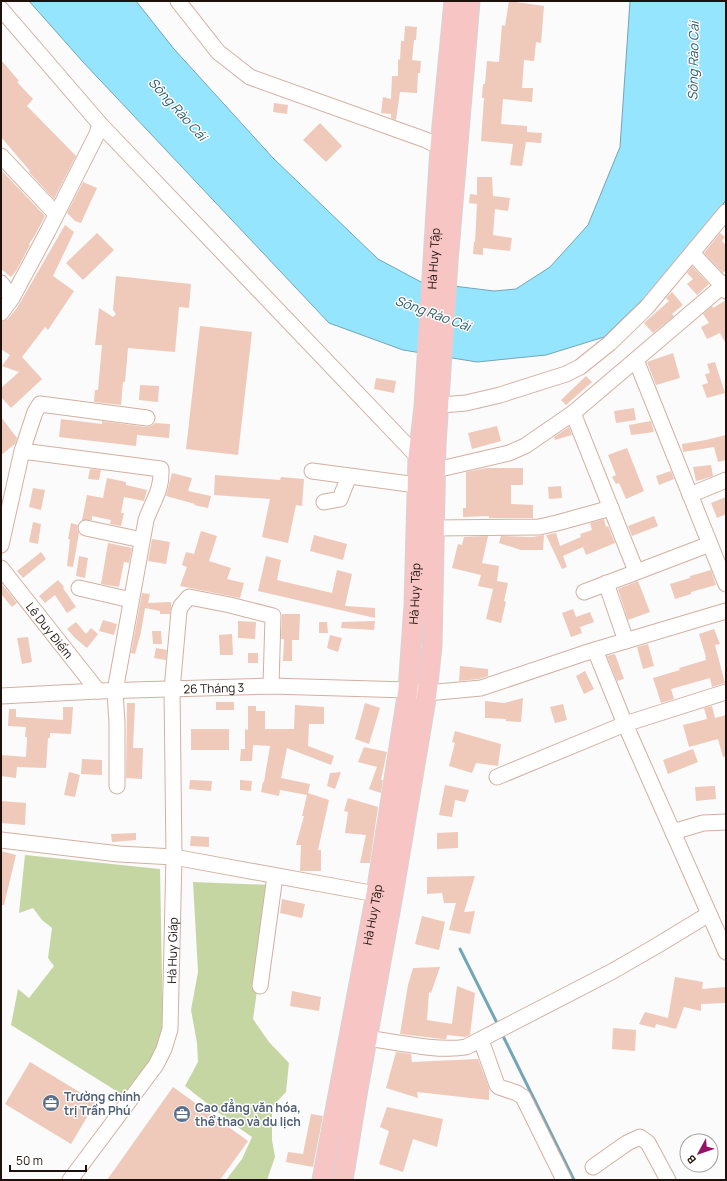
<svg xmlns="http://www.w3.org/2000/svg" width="727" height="1181" viewBox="0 0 727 1181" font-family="Manrope,sans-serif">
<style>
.green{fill:#c6d6a3}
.water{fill:#96e5ff;stroke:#72a5b6}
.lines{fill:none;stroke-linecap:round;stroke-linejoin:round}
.stream{stroke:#72a5b6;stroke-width:3}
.building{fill:#efc9b9}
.minor-casing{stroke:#d4afa0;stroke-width:17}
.major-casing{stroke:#d6d4d3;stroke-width:21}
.minor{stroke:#fff;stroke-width:15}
.major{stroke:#f8c5c5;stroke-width:19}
.labels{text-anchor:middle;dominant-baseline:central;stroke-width:3;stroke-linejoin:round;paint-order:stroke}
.street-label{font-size:12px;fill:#1e110c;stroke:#fff}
.service-label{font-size:12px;font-weight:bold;fill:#4e5e75;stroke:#fff;text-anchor:start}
.water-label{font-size:13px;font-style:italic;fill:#2b5866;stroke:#fff}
</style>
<rect width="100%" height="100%" fill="#fbfbfb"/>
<!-- green -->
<g class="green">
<polygon points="25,855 160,869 163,1030 154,1060 126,1097 11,1025 18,989 29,998 54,966 48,958 52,928 42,920 33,908 19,913"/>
<polygon points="193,882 272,885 253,1019 269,1042 289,1063 286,1092 272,1107 272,1140 275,1157 267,1180 226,1180 242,1159 252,1137 229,1121 185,1086 198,1062 197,1043 191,1010 198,972"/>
</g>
<!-- water -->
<polygon class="water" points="29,1 136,1 174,49 273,158 378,259 421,282 494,291 516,289 550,267 588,225 620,147 630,1 726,1 726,200 683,260 604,337 546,355 477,362 403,350 329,323 83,62"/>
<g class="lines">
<!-- stream -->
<g class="stream">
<polyline points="460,949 497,1023"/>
<polyline points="502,1034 574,1180"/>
</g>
</g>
<!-- building -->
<g class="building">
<polygon points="509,1 544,6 541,43 536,42 534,61 524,60 522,88 533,88 532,102 503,99 501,124 527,126 527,132 542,133 541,143 526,142 522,166 510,165 513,144 481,141 484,98 482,98 483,84 485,84 487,61 499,62 502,25 505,26"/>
<polygon points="405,26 417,27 416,40 414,40 412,60 421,61 420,73 418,73 417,93 400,92 396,120 391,118 391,114 381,113 383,97 391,99 392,76 398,76 398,59 400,60 401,41 404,41"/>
<polygon points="1,60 19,81 17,82 33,99 27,106 76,156 54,199 29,172 30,171 1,137"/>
<polygon points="274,103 288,105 287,114 273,112"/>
<polygon points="320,123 342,146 326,162 303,140"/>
<polygon points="1,170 45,216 35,235 29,244 30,245 16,271 11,277 1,269"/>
<polygon points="477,177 492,177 493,196 510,198 508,211 495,209 493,235 512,238 510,251 483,248 483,255 473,254 474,242 475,242 477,204 469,203 470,194 477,195"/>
<polygon points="83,182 97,188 81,223 75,221 67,213"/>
<polygon points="65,225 74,232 53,276 74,291 48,330 45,327 22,357 42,379 11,408 1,397 1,388 19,372 2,366 10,355 1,349 1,322 8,319 17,308"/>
<polygon points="97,233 114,250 83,280 66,263"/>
<polygon points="720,233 725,237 722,241 726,245 726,270 723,273 704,253"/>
<polygon points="692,266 709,284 697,295 687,284 693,279 687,273"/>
<polygon points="116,276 191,284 189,308 179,307 175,352 128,348 125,382 123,382 121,405 94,402 95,390 98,390 102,345 95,345 99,308 113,317 116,314 113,310"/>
<polygon points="672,292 683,305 672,314 674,316 653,333 644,323 669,301 666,298"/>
<polygon points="726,300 726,344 720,333 707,339 701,327 709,323 703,314 712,306 713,308"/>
<polygon points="200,326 252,332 238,455 186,449"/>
<polygon points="673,353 680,378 656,385 647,362"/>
<polygon points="715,362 725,393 707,398 702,385 708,383 705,374 710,373 707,364"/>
<polygon points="586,376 592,382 566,405 561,400"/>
<polygon points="376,378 396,381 394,393 374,389"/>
<polygon points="140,385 159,386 158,402 139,400"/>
<polygon points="634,408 636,420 616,423 614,411"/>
<polygon points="1,417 17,438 15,444 1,455"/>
<polygon points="61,419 102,424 102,421 146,427 151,426 155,423 170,424 169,438 137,435 136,446 59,437"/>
<polygon points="651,421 654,432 631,435 629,425"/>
<polygon points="497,426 501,441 472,449 468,433"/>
<polygon points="569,427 572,435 555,440 554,437"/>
<polygon points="726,435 726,460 718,462 714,447 683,452 682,444 706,440"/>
<polygon points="627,448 644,491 626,499 619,483 616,484 612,477 616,475 608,455"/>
<polygon points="711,465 713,476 704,479 696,481 693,467"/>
<polygon points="486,468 523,468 523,485 511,485 511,504 533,505 533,518 489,518 489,516 463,517 463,508 466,508 466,472"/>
<polygon points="90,469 101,470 99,480 88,479"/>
<polygon points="671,471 674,479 659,485 656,476"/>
<polygon points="172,473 192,478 188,491 211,496 208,508 194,505 195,504 166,496"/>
<polygon points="215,475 280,480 281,477 304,479 302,506 296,505 288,543 262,537 270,499 214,495"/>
<polygon points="107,478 126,482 126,485 147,490 144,501 124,497 121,513 124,513 121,526 110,524 111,520 92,516 92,520 82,520 87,495 103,498"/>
<polygon points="561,486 562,498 549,499 548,487"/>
<polygon points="33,488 45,490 41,510 29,507"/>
<polygon points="726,497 726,514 717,518 711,503"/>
<polygon points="654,516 658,526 632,536 628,526"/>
<polygon points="604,519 606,527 608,526 615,543 586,555 583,547 563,556 567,567 562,569 546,535 556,533 560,546 581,537 580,534 592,530 590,523"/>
<polygon points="33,522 41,524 38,544 29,542"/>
<polygon points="71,523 78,525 77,530 79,533 73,567 67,566 70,539 68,539"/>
<polygon points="201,531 217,536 209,561 231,568 227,579 244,583 240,598 180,586 187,567 182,565 186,552 194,554"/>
<polygon points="314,535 347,544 343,560 310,551"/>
<polygon points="544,535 543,550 521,550 499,543 501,536 533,537"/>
<polygon points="488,536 482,563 499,566 497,581 508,583 504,601 506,602 501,623 486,619 493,589 478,586 481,575 452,568 458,544 462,545 464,537"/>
<polygon points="152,539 170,542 166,564 148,561"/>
<polygon points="108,543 132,548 129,563 124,562 119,587 101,584"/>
<polygon points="41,552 46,559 23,578 17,571"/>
<polygon points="79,556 88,558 85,578 76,576"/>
<polygon points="266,556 281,560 277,580 332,593 337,570 352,574 345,606 375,608 375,618 258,591"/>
<polygon points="711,570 716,585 691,592 691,594 675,599 670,584 690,578 690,576"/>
<polygon points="58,580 64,587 63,588 76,607 67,613 55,595 45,603 39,596"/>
<polygon points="638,581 650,612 628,620 618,589"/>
<polygon points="1,583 17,603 12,607 1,594"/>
<polygon points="142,593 150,594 148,603 171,602 171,607 170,614 160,614 160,611 145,608 141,632 135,654 131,653"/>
<polygon points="573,609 576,617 590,612 594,622 580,627 582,633 571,637 562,613"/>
<polygon points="282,614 300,614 299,640 292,640 292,661 283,661 284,639 281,639"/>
<polygon points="103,620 117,624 114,635 99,631"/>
<polygon points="238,621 256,622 255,639 238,638"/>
<polygon points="375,621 374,630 341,628 342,622"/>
<polygon points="76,622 86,634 91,628 98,634 87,648 75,638 67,629"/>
<polygon points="319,622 327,622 328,633 319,633"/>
<polygon points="714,629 720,644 715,645 725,683 712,687 710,678 671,689 674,699 661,703 653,678 680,670 679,668 706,660 705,657 706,657 699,634"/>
<polygon points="152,631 161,631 162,644 153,644"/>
<polygon points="232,634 233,655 220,655 219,635"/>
<polygon points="330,635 342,638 338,652 327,648"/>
<polygon points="28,637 32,662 22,664 17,638"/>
<polygon points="648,644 654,666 643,669 637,647"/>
<polygon points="156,648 167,650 166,660 154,658"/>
<rect x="248" y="653" width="10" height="10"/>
<polygon points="615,654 624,679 617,681 607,656"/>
<polygon points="460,666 488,669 488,676 479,679 459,681"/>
<polygon points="585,671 594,689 584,694 576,676"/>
<polygon points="523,698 521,722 506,721 506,719 485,718 485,701 504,703"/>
<rect x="216" y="702" width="18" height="8"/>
<polygon points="127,703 135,703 133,748 143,748 142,779 126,778"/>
<polygon points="365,703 380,708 369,744 355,739"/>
<polygon points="563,704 567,720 555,723 550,707"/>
<polygon points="295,705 324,707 324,724 309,724 308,746 334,756 331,765 287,748 281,778 310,784 308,793 329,800 318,850 321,850 321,871 300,871 301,845 296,845 304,816 302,816 307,795 280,790 279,796 261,792 263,782 264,782 270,746 253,745 252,761 240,761 241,749 245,749 245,729 248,730 248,706 256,706 256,711 265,711 265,729 294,729"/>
<polygon points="712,706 715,718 726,715 726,756 723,757 718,739 689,747 683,725 707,719 704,708"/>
<polygon points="63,707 73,707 71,734 50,733 50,738 48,738 46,768 17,767 16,778 1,776 1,755 26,757 27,737 25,737 26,727 8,726 9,709 16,709 16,717 63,720"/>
<rect x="191" y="729" width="38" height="21"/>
<polygon points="455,731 501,744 498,766 476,763 472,773 449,766 455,743 452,742"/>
<polygon points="364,747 387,752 381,780 383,780 381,793 369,789 377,767 358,762"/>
<polygon points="693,749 698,762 668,774 663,760"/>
<polygon points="82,759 102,760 102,775 81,774"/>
<polygon points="69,772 80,775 75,797 64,795"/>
<polygon points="341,772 335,789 327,786 330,773"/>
<polygon points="190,780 212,781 211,791 189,789"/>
<polygon points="240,780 252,781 251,791 240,790"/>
<polygon points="445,785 469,790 465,802 455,800 452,817 439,815"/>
<polygon points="715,786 716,799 696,801 695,787"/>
<polygon points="348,798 378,807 370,863 360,863 366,835 345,833 348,812 344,811"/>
<polygon points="1,801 26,803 25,825 1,823"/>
<polygon points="458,832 458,848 437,849 437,833"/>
<polygon points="136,833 136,840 112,842 111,834"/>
<polygon points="191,836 209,837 209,847 190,846"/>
<polygon points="1,851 16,855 4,905 1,905"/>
<polygon points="475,876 464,912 475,911 470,934 449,930 456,903 444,903 442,893 427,894 427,877"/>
<polygon points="282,899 305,904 302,918 280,913"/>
<polygon points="422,916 445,922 439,950 415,944"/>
<polygon points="440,967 431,993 429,992 427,1020 452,1024 457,986 475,993 470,1035 465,1037 447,1035 446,1039 443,1039 400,1034 408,985 413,968"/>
<polygon points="675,977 703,982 702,989 726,987 726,1003 701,1004 701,1011 684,1007 676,1029 656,1024 655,1028 639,1024 645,1012 668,1018"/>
<polygon points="292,991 321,997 319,1011 290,1006"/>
<polygon points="613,1028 636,1030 635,1051 612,1049"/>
<polygon points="396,1052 411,1054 412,1062 478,1059 489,1088 489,1100 417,1092 418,1098 386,1088"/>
<polygon points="30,1062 96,1102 71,1144 5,1104"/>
<polygon points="173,1087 248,1141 220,1180 107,1180"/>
<polygon points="387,1107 443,1119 437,1147 413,1139 403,1172 379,1164 389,1131 380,1127"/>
<polygon points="311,1114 323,1116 313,1167 286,1162 288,1152 303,1154"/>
</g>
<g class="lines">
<!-- minor casing -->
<g class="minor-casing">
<g id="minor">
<polyline points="178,1 218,52 250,77 426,140 440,147"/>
<polyline points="1,9 100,124 418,457"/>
<polyline points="1,156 56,214"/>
<polyline points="693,254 723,286 726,291"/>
<polyline points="1,283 12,298"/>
<polyline points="1,313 12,298 48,231 97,134 100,124"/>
<polyline points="636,360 726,584"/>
<polyline points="429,406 466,403 500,395 566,374 580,367 610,343 647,307 726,212"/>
<polyline points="573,413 636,571"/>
<polyline points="22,451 35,412 40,404 147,418"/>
<polyline points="436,470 509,453 525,446 573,413 726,283"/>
<polyline points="312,471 417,485"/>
<polyline points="690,495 726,480"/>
<polyline points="324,502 340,499 349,476"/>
<polyline points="86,528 142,540"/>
<polyline points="435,528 539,527 557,523 611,508"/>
<path d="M1 545 22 451 161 469C162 491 153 500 146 520L115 691 117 723V786"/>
<path id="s1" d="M1 568 98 691"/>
<polyline points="606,583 626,641"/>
<polyline points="79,588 131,600"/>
<polyline points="584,592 710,544"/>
<polyline points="595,650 625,724 726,952"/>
<path id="s2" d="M1 696 98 691 271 686 408 690 427 693 481 688 585 653 726 611"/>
<polyline points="497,777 625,724 726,692"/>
<polyline points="673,832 703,823 726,822"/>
<polyline points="1,840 119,854 174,857 376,894"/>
<polyline points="260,986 275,876"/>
<path d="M367 1038C395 1042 439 1052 466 1047L613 971 658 945 709 914"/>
<polyline points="481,1040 497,1085 499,1087 517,1093 523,1097 564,1180"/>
<polyline points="593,1167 627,1143 640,1137 648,1143 668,1180"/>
<path id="s3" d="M70 1180 156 1065 164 1049 170 1029 174 857 172 690 179 611 181 606 189 597 230 605 273 616 271 686"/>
</g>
</g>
<!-- major casing -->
<g class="major-casing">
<g id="major">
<path id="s4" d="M322 1180 376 894 408 690 414 605 418 457 424 407 440 147 454 1"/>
<polyline points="343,1180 358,1089 393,895 427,693 432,646 436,445 448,262 470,1"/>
</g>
</g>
<!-- minor -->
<use href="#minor" class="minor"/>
<!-- major -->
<use href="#major" class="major"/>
</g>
<!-- icons -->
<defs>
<g id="office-disc" transform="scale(0.9)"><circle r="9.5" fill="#5c6f8a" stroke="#fff"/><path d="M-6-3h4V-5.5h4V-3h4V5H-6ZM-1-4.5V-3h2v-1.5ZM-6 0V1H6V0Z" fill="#fff"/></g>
</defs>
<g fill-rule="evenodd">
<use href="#office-disc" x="51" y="1103"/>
<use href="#office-disc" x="182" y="1114"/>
</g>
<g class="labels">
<!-- street labels -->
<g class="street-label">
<text stroke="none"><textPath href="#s4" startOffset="930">Hà Huy Tập</textPath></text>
<text stroke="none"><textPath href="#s4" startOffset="594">Hà Huy Tập</textPath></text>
<text stroke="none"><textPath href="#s1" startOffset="79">Lê Duy Điếm</textPath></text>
<text stroke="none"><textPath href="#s2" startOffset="213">26 Tháng 3</textPath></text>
<text stroke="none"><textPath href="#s4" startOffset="270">Hà Huy Tập</textPath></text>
<text stroke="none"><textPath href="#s3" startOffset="261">Hà Huy Giáp</textPath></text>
</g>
<!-- service labels -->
<g class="service-label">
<text x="64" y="1096">Trường chính<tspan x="64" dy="14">trị Trần Phú</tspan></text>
<text x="195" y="1107">Cao đẳng văn hóa,<tspan x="195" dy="14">thể thao và du lịch</tspan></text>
</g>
<!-- water labels -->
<g class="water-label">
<text transform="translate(693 61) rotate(-89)">Sông Rào Cái</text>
<text transform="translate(178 109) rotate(48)">Sông Rào Cái</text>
<text transform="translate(433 313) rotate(20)">Sông Rào Cái</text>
</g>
</g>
<!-- border -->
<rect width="727" height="1181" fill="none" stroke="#1e110c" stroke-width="4"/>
<!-- north arrow -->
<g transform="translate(699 1153) rotate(230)"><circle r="19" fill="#ffffff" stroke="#a5a09e"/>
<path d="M0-3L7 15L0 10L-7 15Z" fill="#961067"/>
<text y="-6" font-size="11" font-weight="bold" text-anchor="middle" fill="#1e110c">B</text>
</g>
<!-- scale -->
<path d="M10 1165v6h76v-6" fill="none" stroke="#1e110c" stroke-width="2"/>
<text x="16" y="1165" font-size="12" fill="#1e110c" stroke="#ffffff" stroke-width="3" paint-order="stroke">50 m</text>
</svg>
